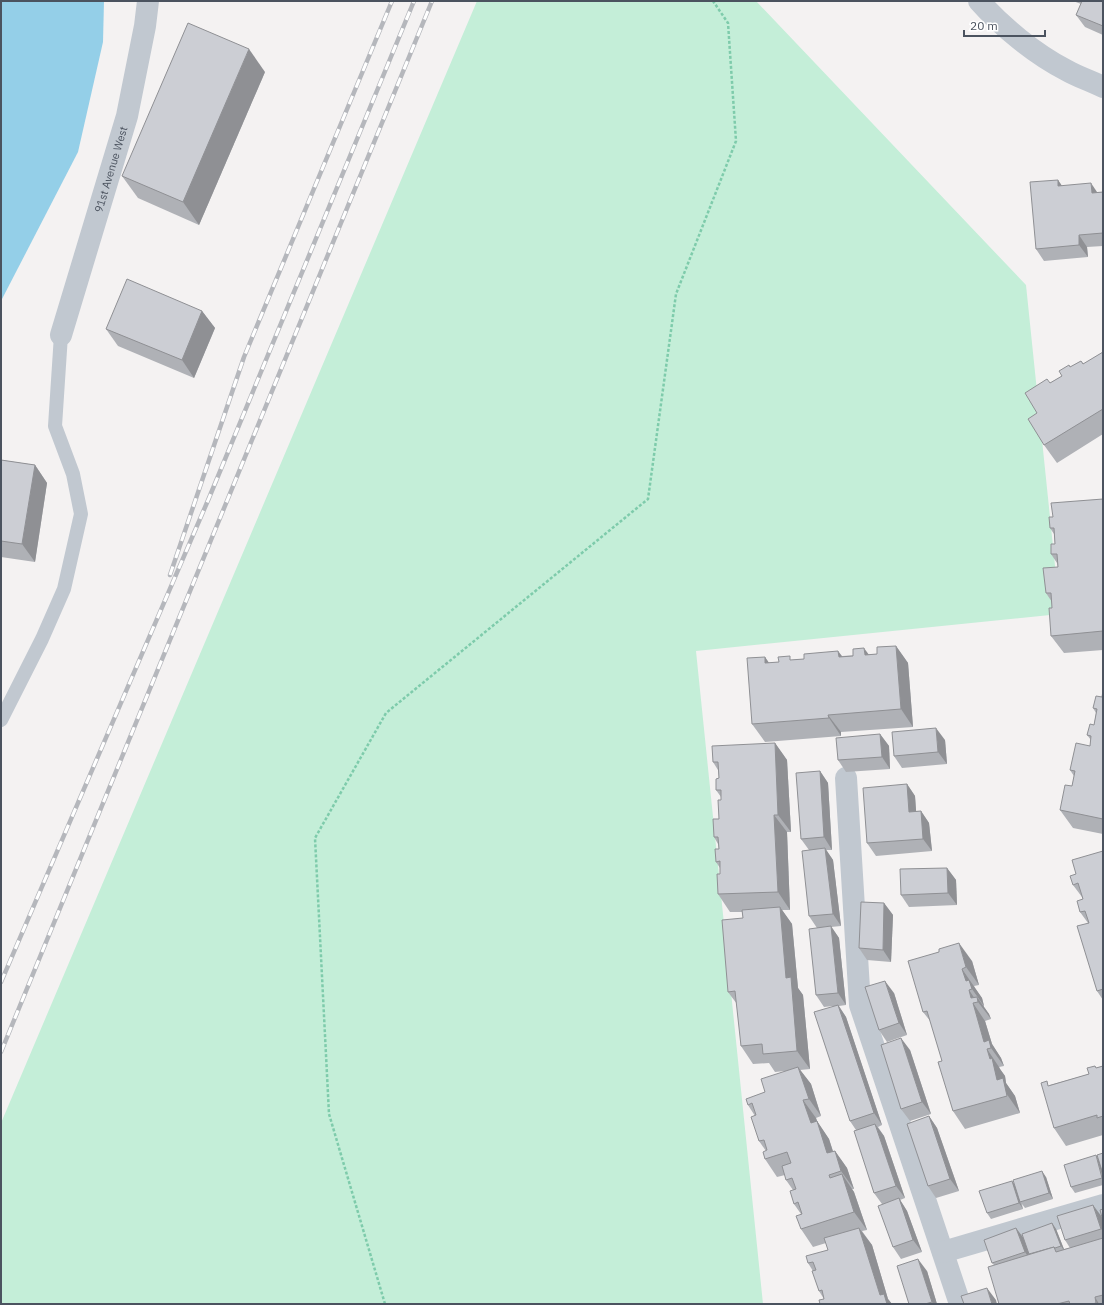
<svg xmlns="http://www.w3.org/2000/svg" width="1104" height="1305" viewBox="0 0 1104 1305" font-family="'IBM Plex Sans',sans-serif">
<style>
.green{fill:#c4eed8}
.water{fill:#94cfe8}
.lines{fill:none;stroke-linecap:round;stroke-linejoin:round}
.path{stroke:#7ecbab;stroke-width:2.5;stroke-dasharray:3 2;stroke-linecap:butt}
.lane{stroke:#c1c8d0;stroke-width:14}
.street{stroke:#c1c8d0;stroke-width:22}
.rail-casing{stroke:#b5b7bc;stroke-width:4.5}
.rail{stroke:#fff;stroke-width:3;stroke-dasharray:9;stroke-linecap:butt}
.wall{fill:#afb1b6}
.shaded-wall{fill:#8f9094}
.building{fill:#ccced4;stroke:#8f9094}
.labels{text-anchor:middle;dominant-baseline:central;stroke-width:3;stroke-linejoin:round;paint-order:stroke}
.street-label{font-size:11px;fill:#4b535f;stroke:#fff}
</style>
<rect width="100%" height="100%" fill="#f4f2f2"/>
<!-- green -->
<polygon class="green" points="477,1 756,1 1026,285 1060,614 696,651 763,1304 1,1304 1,1123"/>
<!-- water -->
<polygon class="water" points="1,1 104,1 103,42 78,152 1,301"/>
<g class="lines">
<!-- path -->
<polyline class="path" points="385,1304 329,1114 315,838 386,713 648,499 676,294 736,141 728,23 713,1"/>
<!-- lane -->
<polyline class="lane" points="1,720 42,639 64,589 81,514 73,474 55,426 61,335"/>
<!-- street -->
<g class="street">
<path d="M979 1C1002 27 1035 54 1066 70 1078 77 1091 81 1103 87"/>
<path id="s1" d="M61 335 127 116 145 26 148 1"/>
<polyline points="846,778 860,1005 960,1304"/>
<polyline points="943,1252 1103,1205"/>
</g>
<!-- rail casing -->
<g class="rail-casing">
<g id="rail">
<polyline points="170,575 244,357 392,1"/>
<polyline points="1,982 209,498 414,1"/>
<polyline points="1,1052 432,1"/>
</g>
</g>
<!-- rail -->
<use href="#rail" class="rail"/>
</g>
<!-- wall -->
<g class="wall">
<polygon points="1073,1 1103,1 1103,35 1085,27 1076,15 1081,4"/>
<polygon points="265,72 199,225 138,198 122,176"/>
<polygon points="1058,180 1062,186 1097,192 1103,192 1103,246 1087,247 1088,257 1044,261 1036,249"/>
<polygon points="202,311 215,328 194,378 118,346 106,329"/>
<polygon points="1103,352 1103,434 1057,463 1044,445 1037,413 1050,383 1062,376 1070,367 1081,361 1084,364"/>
<polygon points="1,460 35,465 47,483 35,562 1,557"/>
<polygon points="1103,499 1103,650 1064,653 1051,636 1052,608 1052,602 1046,593 1058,567 1057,563 1051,554 1055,544 1054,534 1050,528 1053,517"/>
<polygon points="896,646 908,663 913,727 841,732 841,736 765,742 752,724 765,657 769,663 779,662 792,660 804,659 838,651 842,656 877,654"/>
<polygon points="1103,691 1103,834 1073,828 1060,810 1072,786 1074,776 1070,770 1090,746 1091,740 1087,735 1094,725 1096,713 1093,708 1102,697"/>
<polygon points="880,734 889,746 890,769 846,772 838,760"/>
<polygon points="945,740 947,764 902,768 894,756"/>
<polygon points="775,743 787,760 791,832 787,832 790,910 782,910 792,924 798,988 803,995 810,1069 800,1070 811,1084 821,1116 816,1118 817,1121 829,1139 833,1151 835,1151 847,1168 854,1189 852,1189 854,1192 867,1230 862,1231 872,1245 888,1299 892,1304 820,1304 824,1299 819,1291 813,1271 808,1263 828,1250 826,1243 813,1247 801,1229 801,1214 794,1204 793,1190 786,1180 785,1175 777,1177 765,1159 766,1151 759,1141 755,1116 748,1105 765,1092 785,1071 775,1072 769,1063 753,1064 741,1046 737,1004 728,992 743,918 742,912 730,912 718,894 720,874 720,868 716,862 719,849 718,844 714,837 719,819 721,800 721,797 716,790 719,778 718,770 713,762"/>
<polygon points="820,771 828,783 832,850 826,850 833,860 841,926 831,927 839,938 846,1005 839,1006 846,1017 882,1125 878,1127 884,1136 905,1198 900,1200 907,1211 922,1252 901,1259 893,1247 882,1204 874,1193 856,1130 850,1121 833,1006 824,1007 816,995 817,928 809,916 809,850 801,839"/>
<polygon points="907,784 915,796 916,811 921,811 929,823 932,851 876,856 867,843"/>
<polygon points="1103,851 1103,1000 1097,991 1088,923 1080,912 1083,899 1082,897 1073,885 1076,874"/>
<polygon points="947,868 956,880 957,905 909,907 901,895"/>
<polygon points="884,903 893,915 891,962 867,960 859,948"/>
<polygon points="939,952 972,961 979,985 974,986 975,988 982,998 984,1006 984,1007 989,1014 991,1019 985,1021 992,1044 1001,1058 1004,1066 999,1067 1000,1069 1005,1076 1006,1083 1015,1096 1020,1113 965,1129 953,1111 942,1061 931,1022 923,1012"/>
<polygon points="894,993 907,1035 887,1042 879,1030"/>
<polygon points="910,1050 931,1114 910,1121 901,1109"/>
<polygon points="1095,1066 1096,1068 1103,1066 1103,1135 1066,1146 1054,1128 1050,1085 1089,1074"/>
<polygon points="929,1116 937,1128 959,1191 936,1198 928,1186"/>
<polygon points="1103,1153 1103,1185 1075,1193 1071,1187 1099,1159"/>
<polygon points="1046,1177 1053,1199 1025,1208 1022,1204 1023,1209 991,1219 987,1213 1012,1181 1015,1185"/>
<polygon points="1103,1209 1103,1304 999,1304 994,1265 992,1263 1016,1228 1023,1238 1052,1223 1056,1229 1064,1249 1070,1248 1065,1240 1102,1216"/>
<polygon points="927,1271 937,1304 909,1304"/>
</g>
<!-- shaded-wall -->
<g class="shaded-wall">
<polygon points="249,49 265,72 199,225 183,202"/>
<polygon points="1058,180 1066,192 1058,186"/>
<polygon points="1091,183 1099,195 1092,193"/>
<polygon points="1079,235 1087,247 1088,257 1079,245"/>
<polygon points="202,311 215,328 194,378 182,360"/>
<polygon points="35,465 47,483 35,562 22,544"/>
<polygon points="896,646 908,663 913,727 901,709"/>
<polygon points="864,648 877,666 865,655"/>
<polygon points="838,651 851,669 839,657"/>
<polygon points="765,657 777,675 765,663"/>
<polygon points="828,715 841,732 841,736 829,718"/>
<polygon points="936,728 945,740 947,764 938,752"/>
<polygon points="880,734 889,746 890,769 882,757"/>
<polygon points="775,743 787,760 791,832 778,815"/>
<polygon points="820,771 828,783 832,850 824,837"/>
<polygon points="907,784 915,796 917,824 909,812"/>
<polygon points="921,811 929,823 932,851 923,839"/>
<polygon points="774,815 787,832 790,910 778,892"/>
<polygon points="825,848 833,860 841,926 833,914"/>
<polygon points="947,868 956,880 957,905 948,893"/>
<polygon points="884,903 893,915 891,962 883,950"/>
<polygon points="780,907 792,924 798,988 803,995 810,1069 797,1051 786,978"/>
<polygon points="831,926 839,938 846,1005 838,993"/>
<polygon points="959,943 972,961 979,985 966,967"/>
<polygon points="962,969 982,998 984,1006 972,989 966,981"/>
<polygon points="885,981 894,993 907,1035 899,1023"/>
<polygon points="969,990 977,1002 971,998"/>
<polygon points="977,997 989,1014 991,1019 978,1002"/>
<polygon points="973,1003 985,1021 992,1044 1001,1058 1004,1066 991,1048 984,1042"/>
<polygon points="838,1005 846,1017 882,1125 874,1113"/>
<polygon points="901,1038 910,1050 931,1114 922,1102"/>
<polygon points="987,1049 999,1067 1000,1069 1005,1076 1006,1083 1015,1096 1020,1113 997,1080"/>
<polygon points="798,1067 811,1084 821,1116 809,1099"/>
<polygon points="803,1100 816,1118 817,1121 829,1139 839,1171 827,1153 811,1123"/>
<polygon points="929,1116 937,1128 959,1191 950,1179"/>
<polygon points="875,1124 884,1136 905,1198 896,1186"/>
<polygon points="835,1151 847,1168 854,1189 841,1171"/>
<polygon points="1096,1155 1100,1161 1103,1171 1103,1178"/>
<polygon points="1042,1171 1046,1177 1053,1199 1049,1193"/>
<polygon points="842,1174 854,1192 867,1230 854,1212"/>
<polygon points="1012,1181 1016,1187 1020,1202 1023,1209 1019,1203"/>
<polygon points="899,1198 907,1211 922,1252 913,1240"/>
<polygon points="1093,1205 1102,1217 1103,1220 1103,1231 1101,1229"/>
<polygon points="1052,1223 1056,1229 1065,1252 1061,1246"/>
<polygon points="859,1228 872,1245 888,1299 892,1304 886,1304 880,1295"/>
<polygon points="1016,1228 1025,1240 1033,1264 1025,1252"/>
<polygon points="918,1259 927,1271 937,1304 933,1304 932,1302"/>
<polygon points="987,1288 996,1300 997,1304 992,1304"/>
<polygon points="1095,1297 1099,1304 1097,1304"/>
</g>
<!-- building -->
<g class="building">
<polygon points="1082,1 1103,1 1103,26 1076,15"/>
<polygon points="188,23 249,49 183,202 122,176"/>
<polygon points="1058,180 1058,186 1091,183 1092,193 1103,192 1103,233 1079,235 1079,245 1036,249 1030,182"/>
<polygon points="127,279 202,311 182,360 106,329"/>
<polygon points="1103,352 1103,409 1044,445 1028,419 1037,413 1025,393 1047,379 1050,383 1062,376 1059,371 1069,365 1070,367 1081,361 1083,364"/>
<polygon points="1,460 35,465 22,544 1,541"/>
<polygon points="1103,499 1103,631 1051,636 1049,608 1052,608 1051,593 1046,593 1043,568 1058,567 1057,554 1051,554 1051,544 1055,544 1054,528 1050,528 1049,517 1053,517 1051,503"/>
<polygon points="896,646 901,709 828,715 829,718 752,724 747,658 765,657 765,663 779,662 778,657 790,656 790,660 804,659 804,654 838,651 839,657 853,656 853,649 864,648 865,655 877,654 877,647"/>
<polygon points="1103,691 1103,819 1060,810 1065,785 1072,786 1075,771 1070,770 1076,743 1090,746 1091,736 1087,735 1090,724 1094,725 1097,709 1093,708 1096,696 1102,697"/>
<polygon points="936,728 938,752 894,756 892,732"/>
<polygon points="880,734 882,757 838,760 836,738"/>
<polygon points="775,743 778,815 774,815 778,892 718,894 717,874 720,874 720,861 716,862 715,849 719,849 718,837 714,837 713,819 719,819 718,800 721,800 721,790 716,790 716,779 719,778 718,762 713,762 712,746"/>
<polygon points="820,771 824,837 801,839 796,773"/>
<polygon points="907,784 909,812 921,811 923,839 867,843 863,788"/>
<polygon points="825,848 833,914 809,916 802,851"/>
<polygon points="1103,851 1103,989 1097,991 1077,926 1089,923 1085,911 1080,912 1077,901 1083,899 1078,883 1073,885 1070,876 1076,874 1072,860"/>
<polygon points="947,868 948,893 901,895 900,869"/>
<polygon points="861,902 884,903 883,950 859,948"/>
<polygon points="780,907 786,978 791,977 797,1051 763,1054 762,1044 741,1046 735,991 728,992 722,920 743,918 742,910"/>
<polygon points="831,926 838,993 816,995 809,929"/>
<polygon points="959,943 966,967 962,969 966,981 969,980 972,989 969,990 971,998 977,997 978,1002 973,1003 984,1042 989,1040 991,1048 987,1049 990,1059 992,1058 997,1080 1003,1078 1007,1096 953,1111 938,1062 942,1061 927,1011 923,1012 908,961 939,952 939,949"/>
<polygon points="885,981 899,1023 879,1030 865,987"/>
<polygon points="838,1005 874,1113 850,1121 814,1012"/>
<polygon points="901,1038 922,1102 901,1109 881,1045"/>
<polygon points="1095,1066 1096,1068 1103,1066 1103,1116 1097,1118 1097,1115 1054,1128 1041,1083 1047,1081 1048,1086 1089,1074 1087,1068"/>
<polygon points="798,1067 809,1099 803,1100 811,1123 817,1121 827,1153 835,1151 841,1171 829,1175 830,1178 842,1174 854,1212 801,1229 796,1216 802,1214 798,1202 794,1204 790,1191 796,1189 792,1178 786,1180 782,1166 791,1163 787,1152 765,1159 763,1152 767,1150 764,1140 759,1141 751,1117 756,1115 752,1103 748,1105 746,1099 765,1092 761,1079"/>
<polygon points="929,1116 950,1179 928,1186 907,1124"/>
<polygon points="875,1124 896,1186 874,1193 854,1131"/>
<polygon points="1103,1153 1103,1174 1097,1155"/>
<polygon points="1096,1155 1102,1178 1071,1187 1064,1165"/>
<polygon points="1042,1171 1049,1193 1020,1202 1013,1180"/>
<polygon points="1012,1181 1019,1203 987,1213 979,1191"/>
<polygon points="899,1198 913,1240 893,1247 878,1206"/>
<polygon points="1093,1205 1101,1229 1065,1240 1057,1216"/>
<polygon points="1103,1209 1103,1221 1100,1210"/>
<polygon points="1052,1223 1061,1246 1055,1248 1054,1247 1029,1254 1022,1234"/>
<polygon points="859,1228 880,1295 884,1294 887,1304 820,1304 819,1300 824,1299 822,1290 819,1291 812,1271 816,1270 813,1262 808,1263 806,1256 828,1250 824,1238"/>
<polygon points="1016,1228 1025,1252 992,1263 984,1240"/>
<polygon points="1103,1238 1103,1295 1095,1297 1096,1303 1092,1304 1070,1304 1069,1301 1057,1304 999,1304 988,1267 1054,1247 1056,1252"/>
<polygon points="918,1259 932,1302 925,1304 909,1304 897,1266"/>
<polygon points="987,1288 992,1304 964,1304 961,1296"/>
</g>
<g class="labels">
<!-- street labels -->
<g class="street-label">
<text stroke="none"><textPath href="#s1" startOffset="173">91st Avenue West</textPath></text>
</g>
</g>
<!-- border -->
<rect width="1104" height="1305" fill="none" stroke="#4b535f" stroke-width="4"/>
<!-- scale -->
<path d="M964 30v6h81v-6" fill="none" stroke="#4b535f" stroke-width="2"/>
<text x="970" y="30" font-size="12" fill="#4b535f" stroke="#ffffff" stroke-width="3" paint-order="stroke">20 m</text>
</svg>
